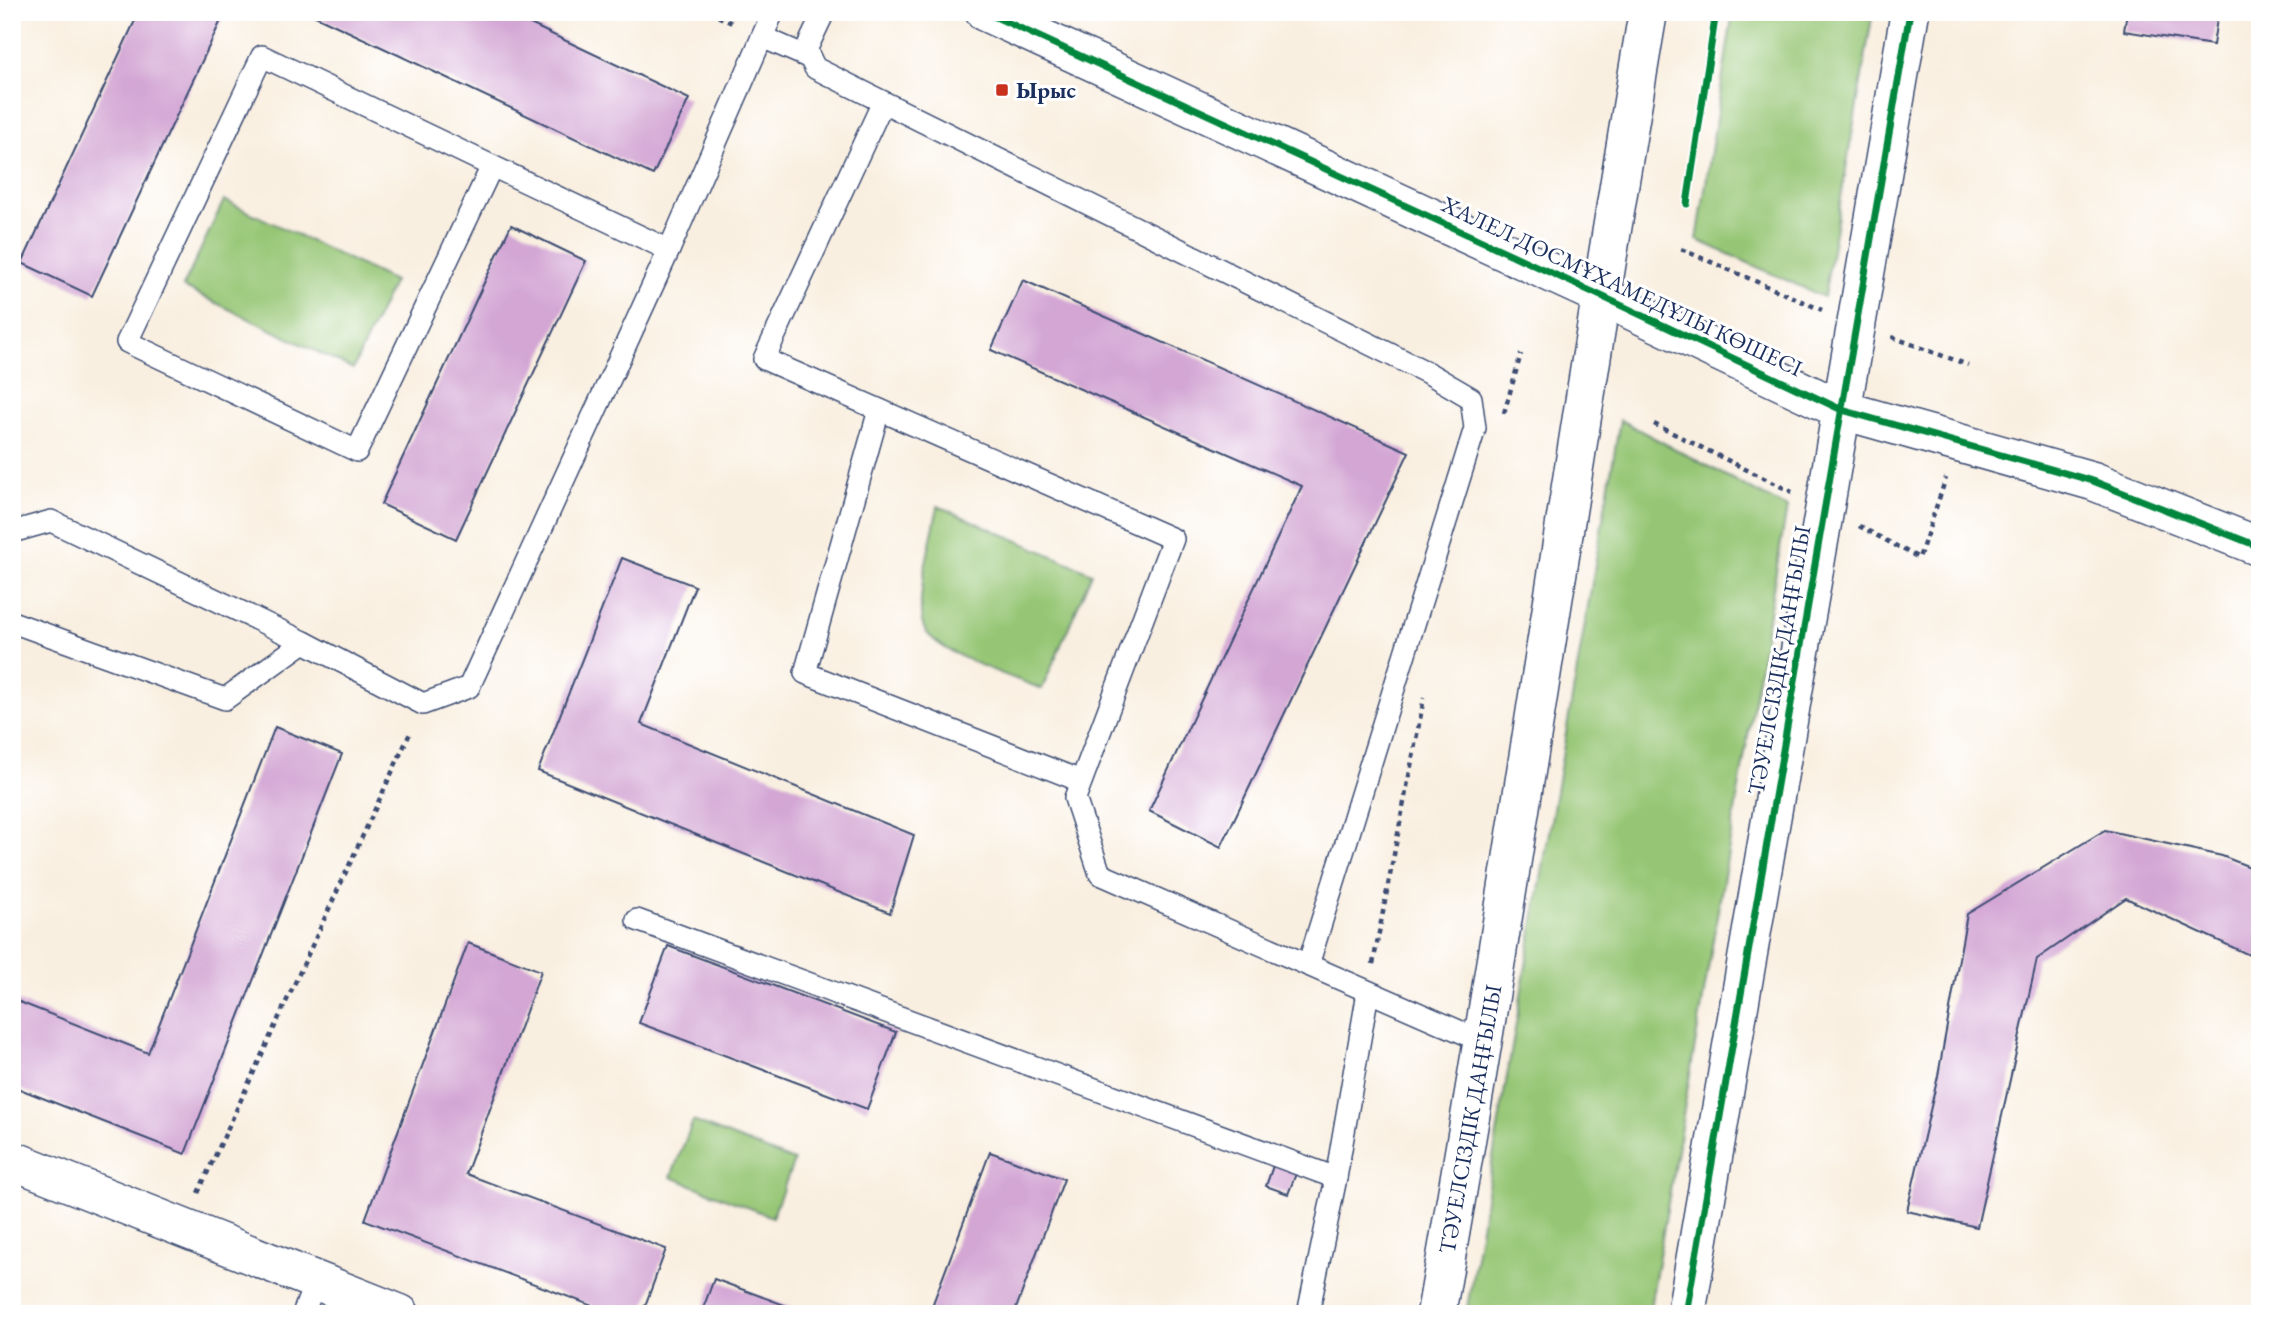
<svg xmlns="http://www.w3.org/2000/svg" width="2272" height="1326" viewBox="0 0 2272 1326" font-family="'EB Garamond',serif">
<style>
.green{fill:#96c675;stroke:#587a6a;stroke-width:2}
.building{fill:#d3a6d4}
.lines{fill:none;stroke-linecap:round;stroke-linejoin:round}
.service-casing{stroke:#3c4c72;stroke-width:24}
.minor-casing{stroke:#3c4c72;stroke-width:41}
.tertiary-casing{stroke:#3c4c72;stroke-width:41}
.path{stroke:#3c4c72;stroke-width:4.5;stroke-dasharray:5 5;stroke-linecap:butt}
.service{stroke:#fff;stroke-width:21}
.minor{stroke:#fff;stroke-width:38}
.tertiary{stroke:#fff;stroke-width:38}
.cycleway-casing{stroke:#fff;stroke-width:11}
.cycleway{stroke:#00873e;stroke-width:7}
.poi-dot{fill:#c8321e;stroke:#fff;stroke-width:2.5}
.labels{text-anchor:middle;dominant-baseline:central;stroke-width:6;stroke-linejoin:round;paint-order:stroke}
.poi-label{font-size:23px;font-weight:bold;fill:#1b2f5e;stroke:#fff;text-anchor:start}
.street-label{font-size:23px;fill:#1b2f5e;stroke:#fff}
</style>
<rect width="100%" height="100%" fill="#fff"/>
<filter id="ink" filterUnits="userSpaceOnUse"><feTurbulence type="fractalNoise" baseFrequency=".0143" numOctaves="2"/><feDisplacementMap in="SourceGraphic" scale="14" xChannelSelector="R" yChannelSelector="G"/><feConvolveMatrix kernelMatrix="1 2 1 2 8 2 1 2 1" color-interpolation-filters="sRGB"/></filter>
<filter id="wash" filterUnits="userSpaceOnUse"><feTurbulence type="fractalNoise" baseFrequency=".00686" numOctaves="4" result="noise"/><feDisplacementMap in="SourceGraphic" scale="28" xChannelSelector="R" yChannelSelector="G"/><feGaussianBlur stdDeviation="1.57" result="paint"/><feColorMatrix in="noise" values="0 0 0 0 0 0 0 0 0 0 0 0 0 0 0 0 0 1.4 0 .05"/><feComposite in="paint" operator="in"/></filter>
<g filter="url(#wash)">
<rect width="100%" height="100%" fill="#f9efe0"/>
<!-- green -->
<g class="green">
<polygon points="1733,12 1873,12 1824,297 1697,240"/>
<polygon points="224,200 394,281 353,369 183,287"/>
<polygon points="1620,420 1787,508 1649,1314 1466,1314"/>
<path d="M938 506 1092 573 1042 689C1016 678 936 654 924 628 913 602 933 535 938 506Z"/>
<polygon points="693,1121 794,1161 772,1217 671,1177"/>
</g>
<g id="blocks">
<!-- building -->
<g class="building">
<polygon points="139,12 225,12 92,296 22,263"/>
<polygon points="307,12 505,12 689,99 653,175"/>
<polygon points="2127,12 2218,12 2213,45 2124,31"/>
<polygon points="511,225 586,261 456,539 381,504"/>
<polygon points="1023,280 1409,452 1221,847 1149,811 1302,486 991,350"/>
<polygon points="622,558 695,586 641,724 914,835 890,913 538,771"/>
<polygon points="275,727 342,754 185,1154 12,1086 12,999 148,1053"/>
<polygon points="2105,830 2222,856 2260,871 2260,960 2126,898 2037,959 1977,1227 1907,1211 1938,1076 1967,914"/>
<polygon points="468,943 541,971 466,1174 666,1249 642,1314 614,1314 365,1220"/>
<polygon points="668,946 896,1032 867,1109 639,1023"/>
<polygon points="990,1152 1064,1179 1014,1314 929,1314"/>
<polygon points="1274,1163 1297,1171 1288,1194 1266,1186"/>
<polygon points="714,1279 806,1313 806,1314 701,1314"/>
</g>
</g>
</g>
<g filter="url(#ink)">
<use href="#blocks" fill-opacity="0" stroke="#3c4c72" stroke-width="2"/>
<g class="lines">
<!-- service casing -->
<g class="service-casing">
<g id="service">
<polyline points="824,12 806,50 815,68 1430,374 1471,398 1475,428 1308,965"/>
<polyline points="762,37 810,58"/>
<polygon points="262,56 492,166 357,451 127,342"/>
<polyline points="883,102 764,359 1173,539 1075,798 1100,874 1484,1042"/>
<polyline points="492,166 669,250 773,12"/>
<polyline points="879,410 805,673 1081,781"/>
<polyline points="12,532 51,521 304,642 423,704 469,687 669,250"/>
<polyline points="12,622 225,699 304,642"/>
<polyline points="637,920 1336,1178"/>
<polyline points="303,1314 316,1280"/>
<polyline points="1308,1314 1336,1178 1368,992"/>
</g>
</g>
<!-- minor casing -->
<g class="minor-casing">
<g id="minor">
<polyline points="1842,410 2093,481 2260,547"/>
<polyline points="12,1160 400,1314"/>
</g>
</g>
<!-- tertiary casing -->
<g class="tertiary-casing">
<g id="tertiary">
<polyline points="985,12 1599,295 1842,410"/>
<path d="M1436 1314C1513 881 1574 446 1648 12"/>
<polyline points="1686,1314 1910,12"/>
</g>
</g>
<!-- path -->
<g class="path">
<polyline points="709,12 736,25"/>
<polyline points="1681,249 1822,310"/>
<polyline points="1892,337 1968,365"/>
<polyline points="1504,413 1521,354"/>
<polyline points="1654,424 1792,492"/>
<polyline points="1859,526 1919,558 1946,478"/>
<polyline points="1373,964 1424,698"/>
<polyline points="198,1193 411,731"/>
</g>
<!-- service -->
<use href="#service" class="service"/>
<!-- minor -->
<use href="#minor" class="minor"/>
<!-- tertiary -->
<use href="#tertiary" class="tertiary"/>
<!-- cycleway casing -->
<g class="cycleway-casing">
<g id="cycleway">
<polyline points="985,12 1599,295 1842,410 2093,481 2260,547"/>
<polyline points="1687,204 1716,12"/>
<polyline points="1686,1314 1910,12"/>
</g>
</g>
<!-- cycleway -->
<use href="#cycleway" class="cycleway"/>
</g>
</g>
<!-- markers -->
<rect class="poi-dot" x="995" y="83" width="14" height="14" rx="3.5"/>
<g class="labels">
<!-- poi labels -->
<g class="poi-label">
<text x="1016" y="90">Ырыс</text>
</g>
<!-- street labels -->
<g class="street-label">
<text transform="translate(1622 286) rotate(25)">ХАЛЕЛ ДОСМҰХАМЕДҰЛЫ КӨШЕСІ</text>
<text transform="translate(1779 660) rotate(-80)">ТӘУЕЛСІЗДІК ДАҢҒЫЛЫ</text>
<text transform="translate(1470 1119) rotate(-80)">ТӘУЕЛСІЗДІК ДАҢҒЫЛЫ</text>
</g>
</g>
<!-- margin -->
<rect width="2272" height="1326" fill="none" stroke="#fff" stroke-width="42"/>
</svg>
